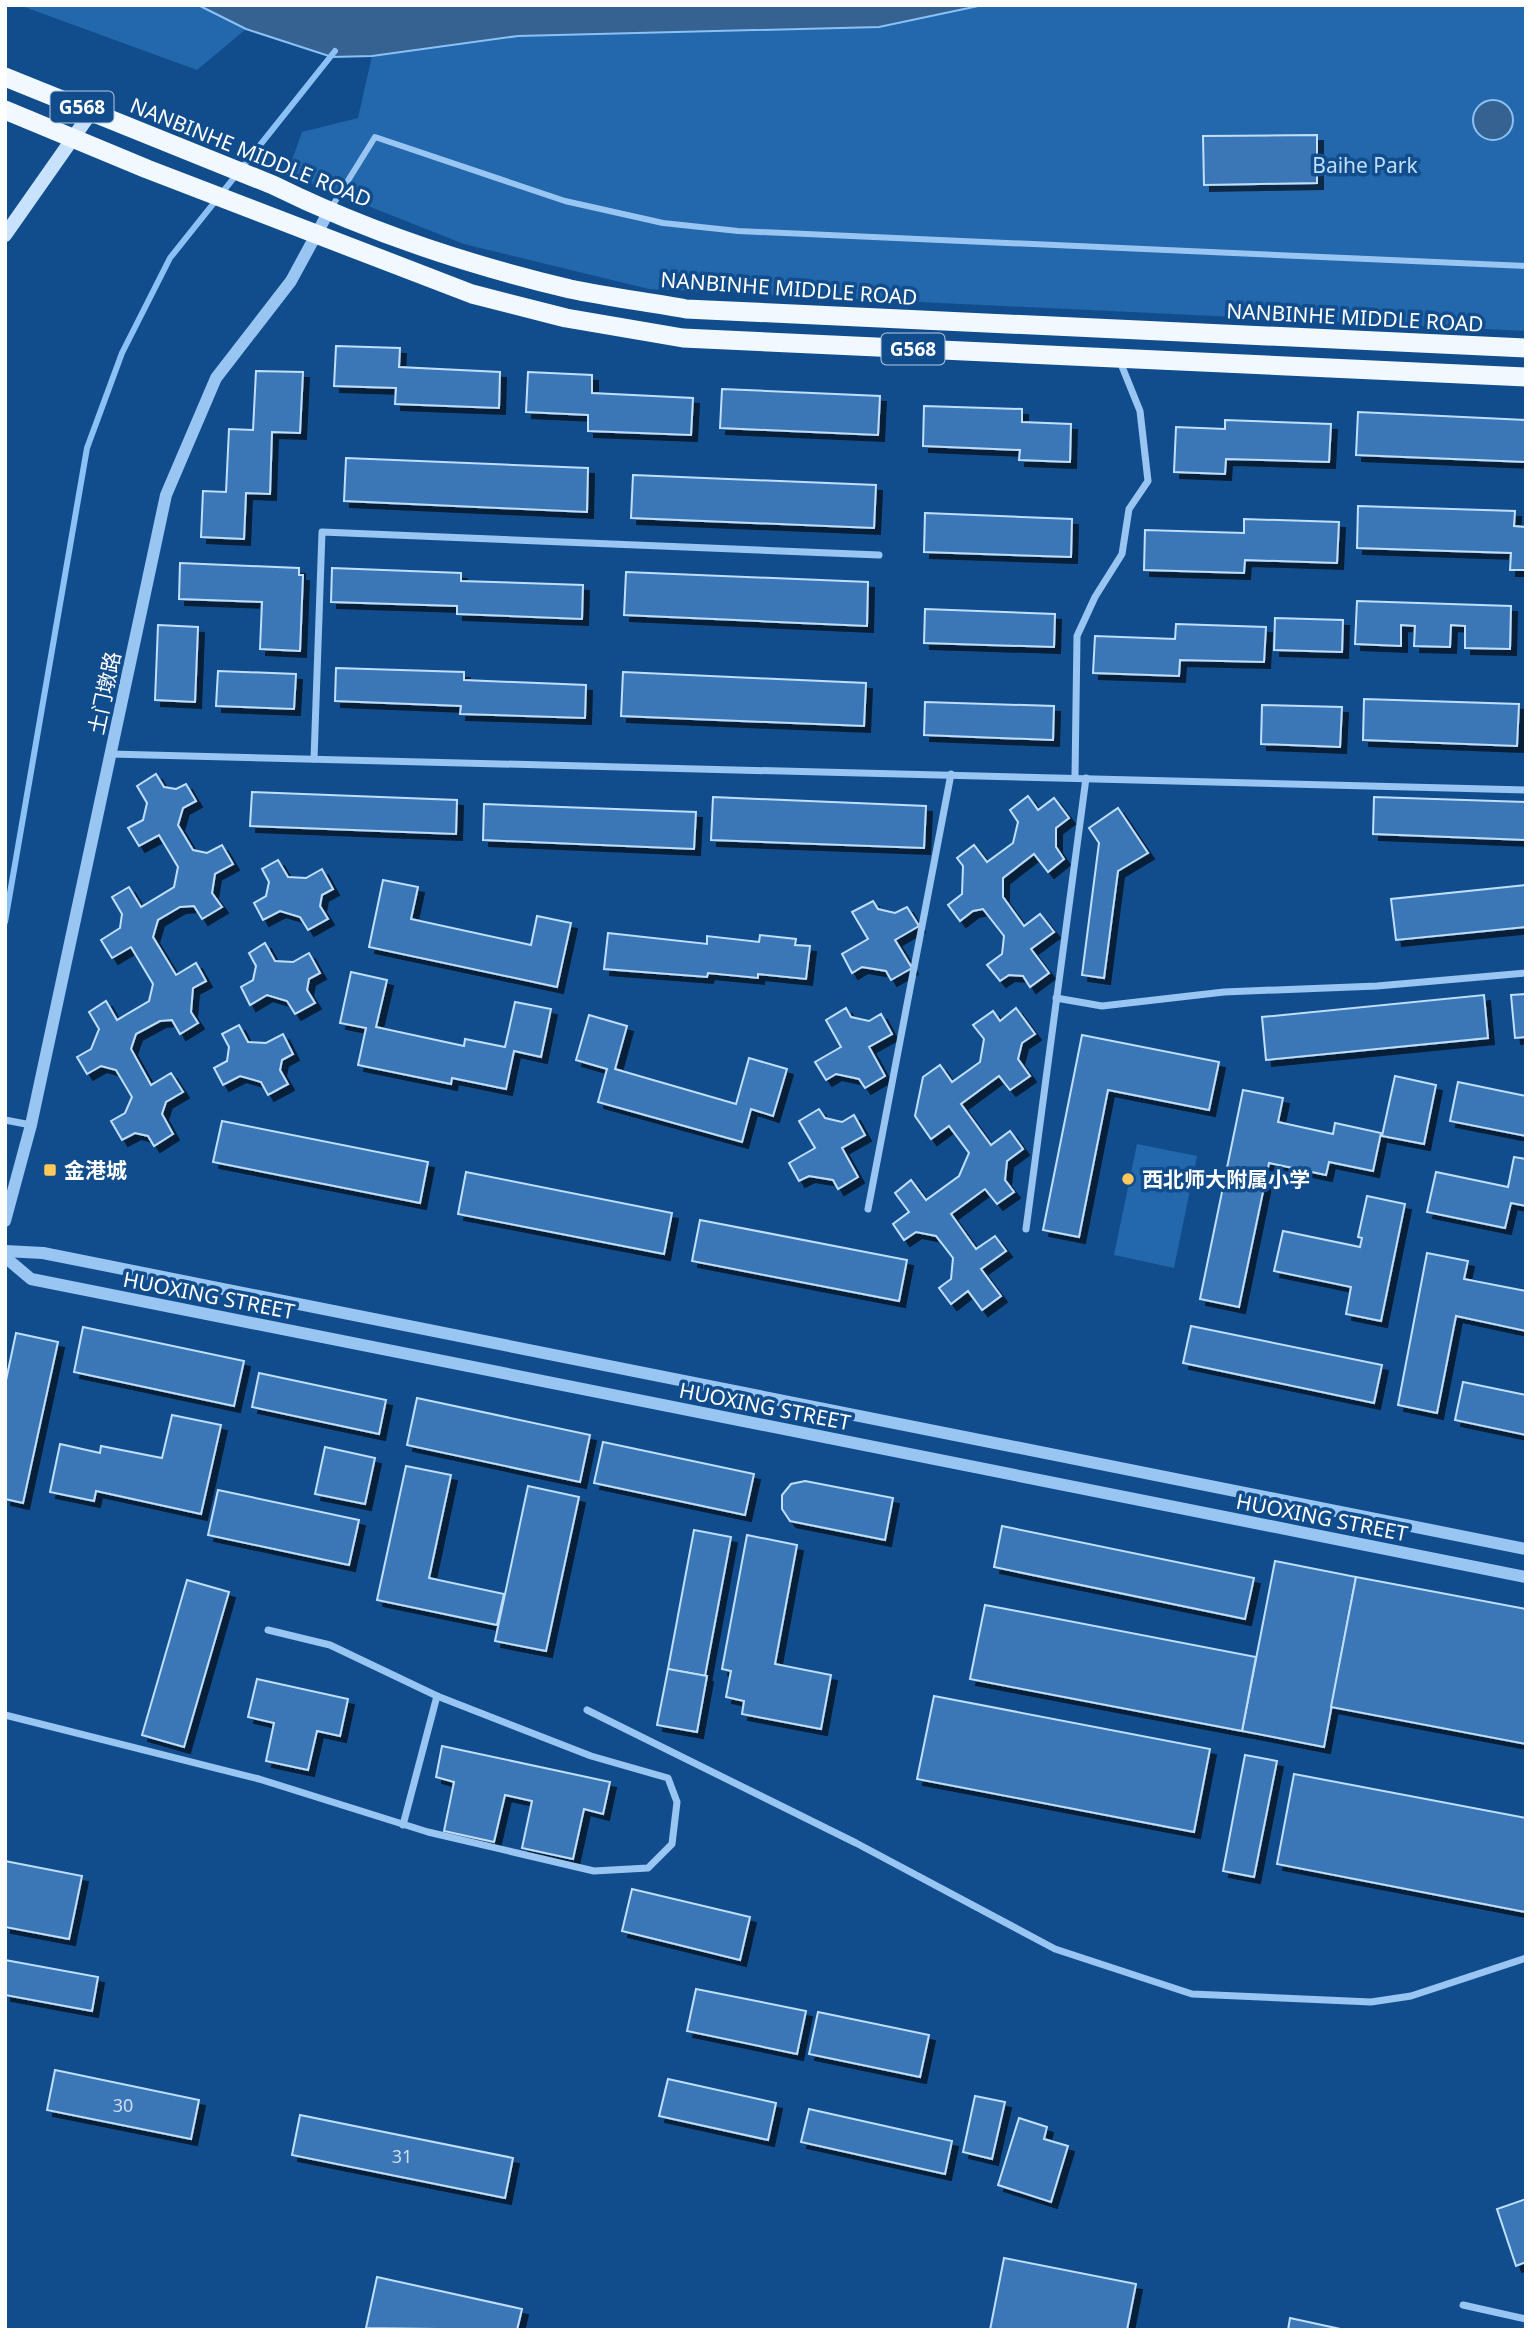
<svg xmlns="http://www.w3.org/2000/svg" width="1531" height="2335" viewBox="0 0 1531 2335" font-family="'Noto Sans','Noto Sans SC',sans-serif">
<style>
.green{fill:#2367ac}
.water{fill:#356291;stroke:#8bc1f5;stroke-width:2}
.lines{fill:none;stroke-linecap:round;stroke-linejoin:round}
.stream{stroke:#8bc1f5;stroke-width:6}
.building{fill:#3a77b6;stroke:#c0defd;stroke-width:2;filter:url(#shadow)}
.pedestrian{stroke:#99c5f2;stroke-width:6}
.minor{stroke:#99c5f2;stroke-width:7}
.tertiary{stroke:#99c5f2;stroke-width:12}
.secondary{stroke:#c8e1fc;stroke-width:14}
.trunk{stroke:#f2f8ff;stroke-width:19}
.poi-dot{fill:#ffc85a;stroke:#114d8d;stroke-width:2.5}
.labels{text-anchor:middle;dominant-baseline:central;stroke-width:7;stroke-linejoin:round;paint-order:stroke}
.number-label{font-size:18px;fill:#cedded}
.shield{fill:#114d8d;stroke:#b8cadd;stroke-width:2}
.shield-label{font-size:19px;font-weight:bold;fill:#fff}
.street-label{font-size:21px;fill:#fff;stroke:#114d8d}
.park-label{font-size:21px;fill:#c0defd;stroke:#114d8d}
.poi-label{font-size:21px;font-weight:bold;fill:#fff;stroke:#114d8d;text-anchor:start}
</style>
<defs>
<filter id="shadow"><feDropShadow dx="6" dy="6" stdDeviation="0" flood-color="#0009"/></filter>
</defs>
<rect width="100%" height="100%" fill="#114d8d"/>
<!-- green -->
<g class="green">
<polygon points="19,5 198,5 246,29 197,70"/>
<polygon points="983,5 1526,5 1526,331 649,289 464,244 287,174 302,132 358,118 372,56 518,36 879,27"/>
<polygon points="1137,1144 1197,1156 1174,1268 1114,1255"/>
</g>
<!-- water -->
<g class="water">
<polygon points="198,5 983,5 879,27 518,36 372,56 332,57 246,29"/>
<circle cx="1493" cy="120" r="20"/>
</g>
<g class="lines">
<!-- stream -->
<polyline class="stream" points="5,922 87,448 122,353 170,258 335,51"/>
</g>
<!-- building -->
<g class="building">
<polygon points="1317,135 1317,183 1204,185 1203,136"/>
<polygon points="336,346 400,348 399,367 500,372 499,408 395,404 396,388 334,386"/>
<polygon points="256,371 303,372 300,433 272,432 270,494 246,493 244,539 201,537 203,491 226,492 229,429 253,430"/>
<polygon points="528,372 592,375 592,393 693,398 691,435 588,431 588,415 526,412"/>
<polygon points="722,389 880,396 878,435 720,428"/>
<polygon points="924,406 1022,409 1022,422 1071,424 1070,462 1019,460 1020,450 923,446"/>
<polygon points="1358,412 1526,420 1526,462 1356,455"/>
<polygon points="1225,420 1331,424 1329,462 1226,459 1225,474 1174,472 1176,427 1225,429"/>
<polygon points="346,458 588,468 587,512 344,501"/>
<polygon points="633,475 876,485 874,528 631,518"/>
<polygon points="1358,506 1515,511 1514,526 1526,527 1526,570 1510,570 1511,553 1357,548"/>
<polygon points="925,513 1072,519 1071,557 924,552"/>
<polygon points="1244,519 1339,522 1337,563 1245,560 1244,573 1144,570 1145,530 1244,533"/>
<polygon points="180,563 299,568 299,575 303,575 300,651 260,649 262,602 179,599"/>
<polygon points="332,568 461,573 461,581 583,585 582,619 457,614 457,606 331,602"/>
<polygon points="626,572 868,582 867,626 624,615"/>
<polygon points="1357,601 1511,606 1510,649 1465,648 1465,626 1451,625 1450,647 1414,646 1415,626 1401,625 1401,646 1355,644"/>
<polygon points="925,609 1055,614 1054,647 924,643"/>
<polygon points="1275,618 1343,620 1342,652 1274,650"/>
<polygon points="1176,624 1266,627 1264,662 1180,660 1179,676 1093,673 1095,636 1175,639"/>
<polygon points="158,625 198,627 195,702 155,700"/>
<polygon points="336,668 464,672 464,680 586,685 585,718 460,714 461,706 335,701"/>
<polygon points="218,671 296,674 294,709 216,706"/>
<polygon points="623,672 866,683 864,726 621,716"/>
<polygon points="1364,699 1519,704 1517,746 1363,740"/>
<polygon points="925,702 1054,706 1053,740 924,735"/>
<polygon points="1262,705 1342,707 1340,747 1261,744"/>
<polygon points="156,774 164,787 176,789 186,784 196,801 183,808 178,825 193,850 207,853 222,845 233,864 215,874 212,893 222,907 202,919 194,906 180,907 158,920 153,937 176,975 196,963 206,981 193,988 191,1012 198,1023 180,1034 172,1020 160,1021 136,1034 131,1049 151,1085 171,1073 183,1092 166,1102 162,1114 173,1134 154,1146 148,1136 135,1133 122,1140 111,1121 125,1113 132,1097 116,1070 101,1066 87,1074 77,1057 91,1049 99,1029 89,1012 106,1001 117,1020 149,1001 153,984 131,947 112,958 101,940 120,928 122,914 112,897 129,887 141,907 174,887 178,867 159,835 139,846 128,828 143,820 147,803 137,786"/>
<polygon points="252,792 457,800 456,834 250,826"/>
<polygon points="1028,796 1038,810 1054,798 1069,818 1056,828 1056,847 1064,859 1048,872 1034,854 1003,878 1003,897 1024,926 1040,914 1054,932 1031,949 1049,973 1030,987 1023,976 1009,975 1000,981 987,965 1002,954 1004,936 983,909 973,911 960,921 948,905 962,894 963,866 957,858 974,845 987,862 1013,843 1018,822 1010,810"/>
<polygon points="713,797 926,806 924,848 711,840"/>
<polygon points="1374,797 1526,802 1526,840 1373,834"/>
<polygon points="484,804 696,812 694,849 483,840"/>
<polygon points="1118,808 1148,853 1118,871 1104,978 1082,975 1099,843 1089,828"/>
<polygon points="278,860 288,877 306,878 322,869 333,889 322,895 320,906 328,919 308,930 300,917 280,911 263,920 254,903 266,896 269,882 262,869"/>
<polygon points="383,880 418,887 411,919 531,945 537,916 571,923 557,987 369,947"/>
<polygon points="1526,885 1526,927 1396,940 1391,899"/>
<polygon points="873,901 878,909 895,913 907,907 919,926 895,940 912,968 891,980 886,971 862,967 852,973 842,954 868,939 852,912"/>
<polygon points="608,933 707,944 707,936 759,942 760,935 796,939 795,945 810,946 806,979 758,974 758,978 708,973 707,977 604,969"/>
<polygon points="265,943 275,961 293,962 309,953 320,973 309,979 307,990 315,1003 295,1014 287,1001 267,995 250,1005 241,987 253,980 256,966 249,953"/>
<polygon points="351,972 387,980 376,1027 464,1046 465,1039 505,1047 515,1002 551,1009 541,1057 514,1051 506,1089 452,1078 451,1084 358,1065 366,1028 340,1023"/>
<polygon points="1526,994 1526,1037 1515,1038 1511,995"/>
<polygon points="1484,995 1488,1038 1266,1060 1262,1017"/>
<polygon points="846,1008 851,1017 869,1021 881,1014 892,1034 869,1047 885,1076 865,1088 859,1079 836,1074 826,1080 815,1062 841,1047 826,1020"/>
<polygon points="1016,1008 1035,1034 1022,1043 1018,1059 1030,1076 1010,1090 999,1076 961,1104 991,1145 1010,1131 1023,1149 1007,1161 1005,1180 1014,1192 997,1204 985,1189 951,1214 976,1249 995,1236 1006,1251 981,1269 1001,1296 982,1310 968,1291 951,1304 939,1288 951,1279 953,1258 936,1236 916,1232 904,1240 893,1224 909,1212 895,1193 911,1180 926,1200 959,1176 969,1153 949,1126 931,1139 915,1116 923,1077 940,1065 952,1082 980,1062 984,1039 973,1025 993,1011 1000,1021"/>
<polygon points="589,1015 627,1026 615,1069 736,1104 749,1058 787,1069 773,1116 751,1109 742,1142 598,1102 607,1069 576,1060"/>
<polygon points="239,1025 248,1042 266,1043 283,1034 293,1054 282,1060 280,1070 288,1084 268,1095 261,1082 240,1076 223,1085 214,1068 227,1061 229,1047 222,1034"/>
<polygon points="1082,1035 1219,1062 1209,1110 1108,1090 1079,1237 1043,1230"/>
<polygon points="1395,1076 1436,1085 1424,1144 1382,1136"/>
<polygon points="1458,1082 1526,1096 1526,1136 1450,1121"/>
<polygon points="1243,1090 1283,1098 1278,1122 1333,1134 1335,1123 1381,1133 1373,1171 1329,1162 1326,1175 1269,1163 1239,1307 1200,1299"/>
<polygon points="819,1109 825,1118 842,1122 854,1115 865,1135 842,1148 858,1177 838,1189 833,1180 809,1176 799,1181 789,1163 815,1148 799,1121"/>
<polygon points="222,1121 428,1162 420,1203 213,1162"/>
<polygon points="1514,1157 1526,1159 1526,1206 1511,1203 1505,1228 1427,1212 1436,1172 1508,1187"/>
<polygon points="466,1172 672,1213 664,1254 458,1214"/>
<polygon points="1367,1196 1405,1204 1381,1321 1346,1314 1351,1287 1274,1271 1283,1231 1360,1247 1362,1238 1358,1237"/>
<polygon points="700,1220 907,1260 899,1301 692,1261"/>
<polygon points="1427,1253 1468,1261 1464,1279 1526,1291 1526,1331 1456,1316 1437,1413 1398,1405"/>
<polygon points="1191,1326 1382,1365 1374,1403 1183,1363"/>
<polygon points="83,1327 244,1361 234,1406 74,1372"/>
<polygon points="16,1333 58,1342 23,1503 5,1499 5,1385"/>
<polygon points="259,1373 386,1400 379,1434 252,1407"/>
<polygon points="1463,1382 1526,1395 1526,1435 1455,1420"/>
<polygon points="417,1398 590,1435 580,1482 407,1445"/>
<polygon points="172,1415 221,1425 201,1514 96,1491 94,1501 50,1492 60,1444 100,1453 101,1446 162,1458"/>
<polygon points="603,1442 754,1474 745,1515 594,1483"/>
<polygon points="325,1447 375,1458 365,1504 315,1494"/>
<polygon points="406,1466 451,1475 429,1578 504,1594 497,1625 377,1600"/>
<polygon points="805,1481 893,1498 885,1540 790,1521 782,1509 782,1495 791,1484"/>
<polygon points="528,1486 579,1497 546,1651 495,1641"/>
<polygon points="218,1490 359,1520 349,1565 208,1535"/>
<polygon points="1002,1526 1254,1578 1245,1619 994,1567"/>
<polygon points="694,1530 731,1537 705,1676 668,1669"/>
<polygon points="747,1535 797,1545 775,1664 831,1675 821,1729 742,1714 744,1701 726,1697 731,1671 722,1669"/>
<polygon points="1275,1561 1356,1577 1324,1747 1242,1731"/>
<polygon points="1356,1577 1526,1609 1526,1744 1331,1707"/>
<polygon points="187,1580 229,1592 184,1747 142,1735"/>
<polygon points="985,1605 1256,1657 1242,1731 970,1679"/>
<polygon points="668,1669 707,1676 697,1732 657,1725"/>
<polygon points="257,1679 348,1699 340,1736 317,1731 308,1770 266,1761 274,1723 248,1717"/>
<polygon points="934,1696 1210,1749 1194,1832 917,1779"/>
<polygon points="442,1746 610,1782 603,1814 584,1809 573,1859 522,1848 532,1801 505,1795 494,1842 444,1831 454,1782 436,1777"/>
<polygon points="1245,1755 1277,1761 1254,1877 1223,1871"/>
<polygon points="1294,1774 1526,1818 1525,1912 1277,1864"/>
<polygon points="5,1861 82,1876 69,1939 5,1927"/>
<polygon points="632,1889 750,1917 740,1960 622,1931"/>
<polygon points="5,1960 98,1977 92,2011 5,1995"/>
<polygon points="696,1989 806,2011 797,2054 687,2031"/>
<polygon points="818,2012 929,2035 920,2077 809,2054"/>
<polygon points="55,2070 199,2100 191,2139 47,2110"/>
<polygon points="668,2079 776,2103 768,2140 659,2116"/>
<polygon points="975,2096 1005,2102 992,2159 963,2152"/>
<polygon points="809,2109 952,2141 945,2174 801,2142"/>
<polygon points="300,2115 513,2158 505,2198 292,2155"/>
<polygon points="1019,2118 1047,2127 1044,2139 1068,2146 1051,2202 998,2185"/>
<polygon points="1526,2199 1526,2262 1516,2266 1497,2209"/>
<polygon points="1004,2258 1136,2284 1127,2330 990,2330"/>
<polygon points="377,2277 522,2309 517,2330 366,2328"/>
<polygon points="1290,2318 1345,2330 1288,2330"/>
</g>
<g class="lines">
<!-- pedestrian -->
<polyline class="pedestrian" points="331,208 375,137 565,201 663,223 738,231 1526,266"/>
<!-- minor -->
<g class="minor">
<polyline points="110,754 1526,790"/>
<polyline points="314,759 322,532 879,555"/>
<polyline points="1075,777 1077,636 1095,597 1122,554 1129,509 1148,481 1140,411 1119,359"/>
<polyline points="1056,998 1102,1006 1224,992 1377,986 1526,973"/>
<polyline points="5,1120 31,1125"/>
<polyline points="868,1209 951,774"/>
<polyline points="1026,1229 1086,778"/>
<polyline points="587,1710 856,1843 1055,1949 1192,1994 1371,2002 1411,1996 1526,1958"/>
<polyline points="5,1715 259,1779 428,1832 594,1871 648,1868 672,1844 677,1802 668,1778 591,1756 437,1696 330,1645 268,1630"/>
<polyline points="403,1825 437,1696"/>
<polyline points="1463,2305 1526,2319"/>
</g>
<!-- tertiary -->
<g class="tertiary">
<polyline points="5,1221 31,1125 166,495 216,378 291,281 329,211"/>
<polyline points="5,1251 43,1253 1526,1549"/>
<polyline points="5,1257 31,1279 1526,1577"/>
</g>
<!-- secondary -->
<polyline class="secondary" points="5,235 92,111"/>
<!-- trunk -->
<g class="trunk">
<path d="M5 77 273 185C366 231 469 265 570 289 608 297 647 302 686 309L1526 348"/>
<polyline points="5,110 147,169 472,294 566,318 683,338 1526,377"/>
</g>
</g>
<!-- markers -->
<g class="poi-dot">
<rect x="43" y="1163" width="14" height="14" rx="3.5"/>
<circle cx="1128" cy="1179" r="7"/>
</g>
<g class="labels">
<!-- number labels -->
<g class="number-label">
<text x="123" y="2105">30</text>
<text x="402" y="2156">31</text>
</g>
<!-- shield labels -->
<g class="shield">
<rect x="50.5" y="91.5" width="63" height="31" rx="5"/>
<rect x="881.5" y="333.5" width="63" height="31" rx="5"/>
</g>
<g class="shield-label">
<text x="82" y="107">G568</text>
<text x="913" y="349">G568</text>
</g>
<!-- street labels -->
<g class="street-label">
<text transform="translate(251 152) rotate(22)">NANBINHE MIDDLE ROAD</text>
<text transform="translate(789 288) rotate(4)">NANBINHE MIDDLE ROAD</text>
<text transform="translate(1355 317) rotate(3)">NANBINHE MIDDLE ROAD</text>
<text transform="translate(104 693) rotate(-78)">土门墩路</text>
<text transform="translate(209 1295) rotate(11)">HUOXING STREET</text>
<text transform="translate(765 1406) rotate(11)">HUOXING STREET</text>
<text transform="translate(1322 1517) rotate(11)">HUOXING STREET</text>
</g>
<!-- park labels -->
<g class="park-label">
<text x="1365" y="165">Baihe Park</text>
</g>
<!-- poi labels -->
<g class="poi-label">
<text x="64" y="1170">金港城</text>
<text x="1142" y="1179">西北师大附属小学</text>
</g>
</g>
<!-- border -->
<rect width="1531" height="2335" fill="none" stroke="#ffffff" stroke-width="14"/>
</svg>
